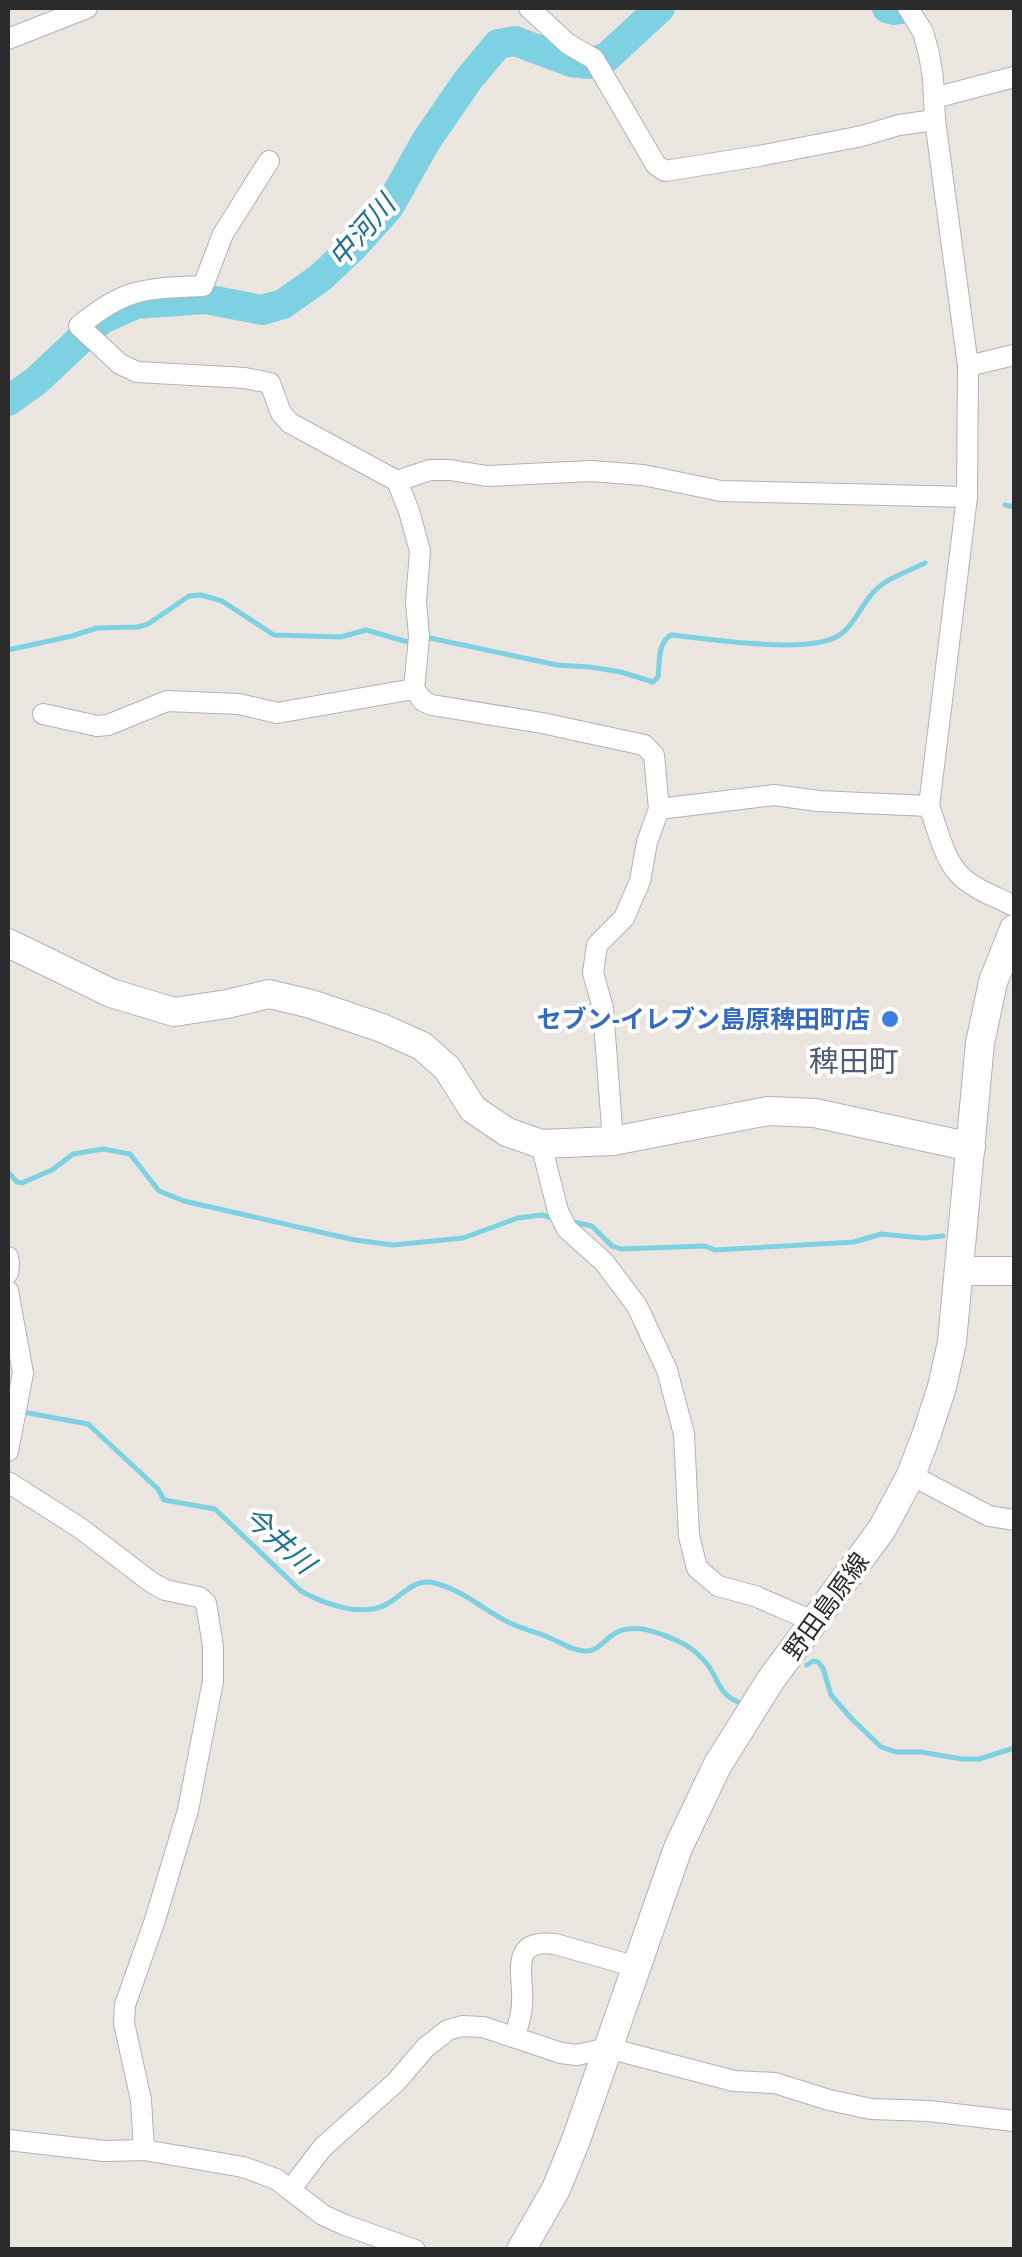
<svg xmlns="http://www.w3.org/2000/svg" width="1022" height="2257" viewBox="0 0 1022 2257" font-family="Helvetica,'Noto Sans JP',sans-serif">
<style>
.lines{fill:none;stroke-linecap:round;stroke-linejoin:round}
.stream{stroke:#7ed1e2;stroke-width:5}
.river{stroke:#7ed1e2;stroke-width:30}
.street-casing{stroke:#afb2ba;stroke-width:22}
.secondary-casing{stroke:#afb2ba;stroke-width:30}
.street{stroke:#fff;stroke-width:20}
.secondary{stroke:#fff;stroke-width:28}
.shop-dot{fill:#3f7fe0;stroke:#fff;stroke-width:4}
.labels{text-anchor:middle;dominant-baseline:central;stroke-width:8;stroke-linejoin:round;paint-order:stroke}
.shop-label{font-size:25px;font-weight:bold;fill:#366cbe;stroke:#fff;text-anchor:end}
.street-label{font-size:25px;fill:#2b2b2b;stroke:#fff}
.water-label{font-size:28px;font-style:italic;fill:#1c728e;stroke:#fff}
.quarter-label{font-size:30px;fill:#505b77;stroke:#fff}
</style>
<rect width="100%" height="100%" fill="#ebe5df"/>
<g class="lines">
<!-- stream -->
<g class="stream">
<polyline points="1005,505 1014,507"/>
<path d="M425 641 430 638 557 665 590 667 621 672 653 682 658 677C660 663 657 643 671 635 709 639 804 654 836 637 853 628 859 609 871 595 883 579 907 572 925 563"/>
<polyline points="8,650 72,636 97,628 138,627 148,624 189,596 201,595 222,601 274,635 341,637 366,630 415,644"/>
<polyline points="8,1172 17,1182 22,1183 52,1170 73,1154 103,1149 130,1154 159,1191 184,1201 355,1240 393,1245 463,1238 518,1218 542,1215 552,1218"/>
<polyline points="573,1222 592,1226 612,1246 621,1249 705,1246 715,1250 854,1242 881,1234 923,1238 943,1236"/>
<path d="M23 1412 88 1424 158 1489 164 1500 215 1509 301 1591C324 1604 362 1618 387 1604 403 1595 414 1578 434 1583 463 1590 482 1609 508 1622 521 1629 537 1632 550 1638 562 1643 573 1651 586 1651 597 1651 603 1642 611 1636 631 1620 661 1633 682 1643 692 1648 704 1659 710 1668 719 1683 721 1695 738 1702"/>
<polyline points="807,1665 813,1661 818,1662 823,1668 831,1695 851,1718 881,1747 896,1752 921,1752 962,1759 979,1759 1014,1748"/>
</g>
<!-- river -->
<g class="river">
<polyline points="887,8 894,10 908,8"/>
<polyline points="8,401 36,381 102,319 136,304 205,299 262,310 283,304 320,278 354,246 389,207 426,141 468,80 498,44 515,41 571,62 589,64 607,57 660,8"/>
</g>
<!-- street casing -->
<g class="street-casing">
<g id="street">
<polyline points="529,8 568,44 594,59 656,165 665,171 759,156 862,136 899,125 935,120"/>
<polyline points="8,39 87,8"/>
<polyline points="934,98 1014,77"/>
<path d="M269 161 223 234 203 286C145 289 126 287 79 326L120 364 137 372 245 378 270 383 281 413 290 423 397 481"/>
<polyline points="968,366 1014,355"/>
<polyline points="43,714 97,726 108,725 167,701 239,704 277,713 414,689"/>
<path d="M929 806C937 827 943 856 958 873 972 889 997 897 1014 906"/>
<polyline points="659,809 774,795 818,801 929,806 967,497"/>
<polyline points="613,1141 603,1008 593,973 597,945 624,918 640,881 647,842 659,809 654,755 644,745 542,723 432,705 423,701 414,689 419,637 416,602 420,551 409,511 397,481 430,470 450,470 487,476 591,471 643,475 721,491 967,497 968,366 935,120 933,78 929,54 923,32 908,8"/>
<polyline points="541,1144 558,1211 567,1229 604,1262 637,1306 667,1370 684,1434 689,1536 697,1568 718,1586 755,1596 815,1622"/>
<polyline points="8,1257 9,1263 8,1273"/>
<polyline points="8,1291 23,1373 8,1451"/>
<polyline points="911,1475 989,1516 1014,1520"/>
<polyline points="8,1482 80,1528 151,1582 165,1590 199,1597 206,1603 213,1646 213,1681 188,1810 155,1920 125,2005 124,2023 141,2100 144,2150"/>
<path d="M515 2036C518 2025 522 2015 522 2003 524 1975 508 1938 555 1944L637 1967"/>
<polyline points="8,2140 104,2151 144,2150 243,2167 276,2179 323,2215 345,2225 415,2250"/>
<polyline points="290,2190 323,2147 396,2082 426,2047 448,2030 462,2026 483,2027 561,2053 577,2055 608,2048 734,2081 775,2083 829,2100 871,2109 929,2111 1014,2121"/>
</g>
</g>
<!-- secondary casing -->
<g class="secondary-casing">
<g id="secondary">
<polyline points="8,943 111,993 174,1012 227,1004 269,994 311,1004 382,1028 422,1046 447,1068 473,1109 507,1132 541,1144 613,1141 768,1111 815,1113 971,1147"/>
<polyline points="959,1271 1014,1271"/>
<polyline points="521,2250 556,2189 576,2140 678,1848 717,1766 770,1681 882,1529 911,1475 927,1433 942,1387 952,1342 980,1043 993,982 1014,929"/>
</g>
</g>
<!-- street -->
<use href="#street" class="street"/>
<!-- secondary -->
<use href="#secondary" class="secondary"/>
</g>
<!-- markers -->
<circle class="shop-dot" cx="890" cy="1019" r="10"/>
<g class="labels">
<!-- shop labels -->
<g class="shop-label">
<text x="870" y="1019">セブン-イレブン島原稗田町店</text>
</g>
<!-- street labels -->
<g class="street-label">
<text transform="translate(826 1606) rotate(-54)">野田島原線</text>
</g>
<!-- water labels -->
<g class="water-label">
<text transform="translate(362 231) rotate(-49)">中河川</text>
<text transform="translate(279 1540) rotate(42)">今井川</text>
</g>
<!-- quarter labels -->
<g class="quarter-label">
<text x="854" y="1061">稗田町</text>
</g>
</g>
<!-- border -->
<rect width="1022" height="2257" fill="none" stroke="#2b2b2b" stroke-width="20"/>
</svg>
